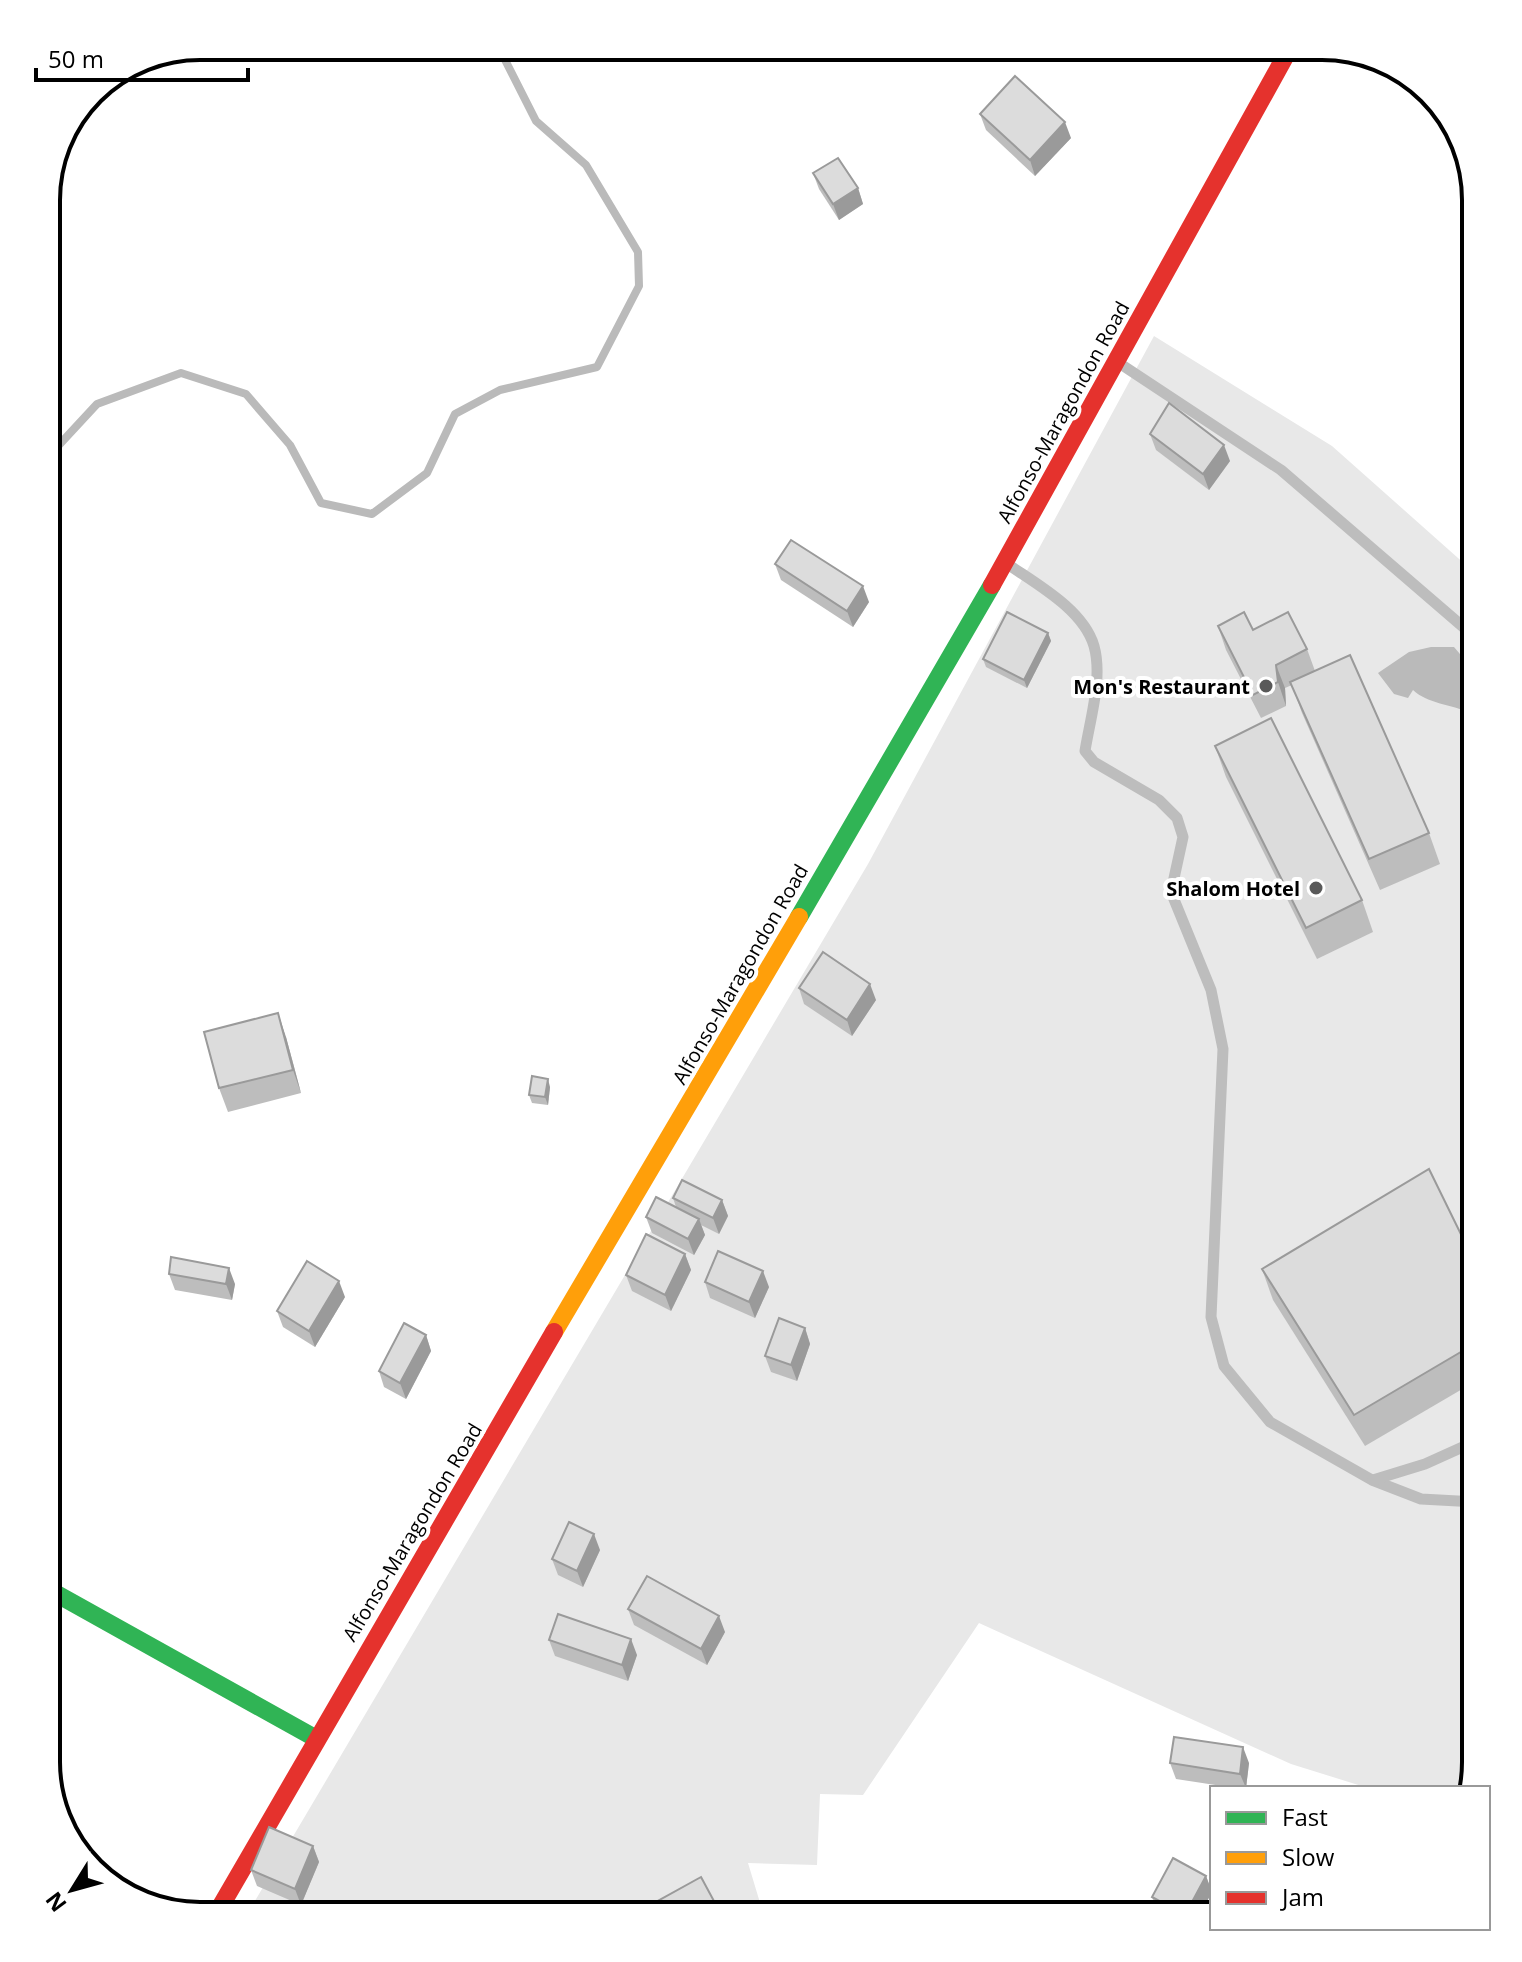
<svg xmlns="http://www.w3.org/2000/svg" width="1522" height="1962" viewBox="0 0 1522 1962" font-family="'Open Sans',sans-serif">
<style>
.green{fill:#e8e8e8}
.water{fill:#bababa}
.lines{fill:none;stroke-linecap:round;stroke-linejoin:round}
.stream{stroke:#bababa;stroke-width:8}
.lane{stroke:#bdbdbd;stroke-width:11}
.fast{stroke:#30b455;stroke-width:18}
.slow{stroke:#ff9f0a;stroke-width:18}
.jam{stroke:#e5322d;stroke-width:18}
.wall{fill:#bdbdbd}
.shaded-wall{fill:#9a9a9a}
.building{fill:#dcdcdc;stroke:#9a9a9a;stroke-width:2}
.poi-dot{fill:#595959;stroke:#fff;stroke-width:3}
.labels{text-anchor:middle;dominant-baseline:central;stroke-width:8;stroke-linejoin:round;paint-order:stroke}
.street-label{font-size:20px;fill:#000;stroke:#fff}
.poi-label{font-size:20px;font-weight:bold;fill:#000;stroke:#fff;text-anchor:end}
.rim{fill:none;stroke:#000;stroke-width:4}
</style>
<rect width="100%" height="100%" fill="#fff"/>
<!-- green -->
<polygon class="green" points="1154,336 1332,446 1476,574 1476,1762 1469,1788 1368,1788 1291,1764 979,1623 863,1795 820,1794 817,1865 748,1863 764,1916 246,1916 868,864"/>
<!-- water -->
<path class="water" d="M1431 647H1454L1476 673V723L1473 725 1470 713C1451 704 1428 704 1413 690L1408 698 1394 694 1378 673 1409 652Z"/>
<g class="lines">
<!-- stream -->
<polyline class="stream" points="46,459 97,404 181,373 246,394 290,445 321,503 372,514 427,473 455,414 500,390 597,367 639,286 638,252 586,165 536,121 498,46"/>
<!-- lane -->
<g class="lane">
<polyline points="1119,363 1281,470 1476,638"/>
<path d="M1006 563C1036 584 1083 609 1094 646 1103 678 1090 719 1085 751L1094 762 1159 800 1177 818 1183 837 1171 892 1211 990 1223 1049 1211 1317 1224 1366 1270 1422 1372 1480 1421 1499 1476 1502"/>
<polyline points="1373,1480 1425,1464 1476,1441"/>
</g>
<!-- fast -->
<g class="fast">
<polyline points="799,917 992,585"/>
<polyline points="46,1588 315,1738"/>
</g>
<!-- slow -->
<polyline class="slow" points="554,1332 799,917"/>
<!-- jam -->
<g class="jam">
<polyline points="992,585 1291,46"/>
<polyline points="215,1916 554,1332"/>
</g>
</g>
<!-- wall -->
<g class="wall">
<polygon points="980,114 1071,138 1035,176 986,130"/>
<polygon points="813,173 858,188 863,204 839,220 819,189"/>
<polygon points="1150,434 1230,461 1209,490 1156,450"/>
<polygon points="775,564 869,602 853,627 781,580"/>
<polygon points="1218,626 1253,630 1307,649 1315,671 1429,833 1440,864 1380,890 1302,713 1292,685 1285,688 1286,706 1261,718 1226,650"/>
<polygon points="1048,633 1051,641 1027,688 986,667 983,659"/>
<polygon points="1215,746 1362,900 1373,932 1317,959 1226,777"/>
<polygon points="799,988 876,1000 852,1036 804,1004"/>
<polygon points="286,1037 301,1093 228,1112 219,1088"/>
<polygon points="550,1087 548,1105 532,1103 529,1095"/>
<polygon points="673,1198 722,1200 728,1216 719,1234 701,1225 705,1235 694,1255 652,1233 646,1217 676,1207"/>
<polygon points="685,1254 691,1270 671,1311 632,1291 626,1275"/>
<polygon points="1476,1265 1476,1381 1365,1446 1273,1300 1262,1269"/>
<polygon points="169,1274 235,1284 232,1300 175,1290"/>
<polygon points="705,1282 769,1287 755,1318 710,1298"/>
<polygon points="345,1297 315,1347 283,1327 277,1311"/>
<polygon points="805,1328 810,1344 797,1381 771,1372 765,1356"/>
<polygon points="426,1335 431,1351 406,1399 384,1387 379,1371"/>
<polygon points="600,1550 583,1587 558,1575 552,1559"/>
<polygon points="628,1609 725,1632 707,1665 634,1625"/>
<polygon points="549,1640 637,1655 628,1681 555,1656"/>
<polygon points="1170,1763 1249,1763 1246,1788 1235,1788 1176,1779"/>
<polygon points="313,1846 319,1862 301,1905 257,1886 251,1870"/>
<polygon points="1206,1876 1212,1892 1199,1916 1163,1916 1158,1913 1152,1897"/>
</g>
<!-- shaded-wall -->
<g class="shaded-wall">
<polygon points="1065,122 1071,138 1035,176 1030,160"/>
<polygon points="858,188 863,204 839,220 833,204"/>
<polygon points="1224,445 1230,461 1209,490 1203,474"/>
<polygon points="863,586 869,602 853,627 847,611"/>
<polygon points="1048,633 1051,641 1027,688 1024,680"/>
<polygon points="1276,665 1285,688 1286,706 1278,682"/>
<polygon points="870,984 876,1000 852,1036 847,1020"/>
<polygon points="278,1013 286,1037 301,1093 293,1070"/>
<polygon points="548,1079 550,1087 548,1105 545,1097"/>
<polygon points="722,1200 728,1216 719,1234 713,1218"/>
<polygon points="699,1219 705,1235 694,1255 688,1239"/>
<polygon points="685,1254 691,1270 671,1311 665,1295"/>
<polygon points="229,1268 235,1284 232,1300 226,1284"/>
<polygon points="763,1271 769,1287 755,1318 749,1302"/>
<polygon points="339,1281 345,1297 315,1347 309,1331"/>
<polygon points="805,1328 810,1344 797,1381 791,1365"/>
<polygon points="426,1335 431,1351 406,1399 400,1383"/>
<polygon points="594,1534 600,1550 583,1587 577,1571"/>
<polygon points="719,1616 725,1632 707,1665 701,1649"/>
<polygon points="631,1639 637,1655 628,1681 622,1665"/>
<polygon points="1243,1747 1249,1763 1246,1788 1240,1774"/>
<polygon points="313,1846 319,1862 301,1905 295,1889"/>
<polygon points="1206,1876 1212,1892 1199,1916 1185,1916"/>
</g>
<!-- building -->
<g class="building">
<polygon points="1015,76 1065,122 1030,160 980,114"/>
<polygon points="838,158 858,188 833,204 813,173"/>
<polygon points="1169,403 1224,445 1203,474 1150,434"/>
<polygon points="791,540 863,586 847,611 775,564"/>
<polygon points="1007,612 1048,633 1024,680 983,659"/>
<polygon points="1244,612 1253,630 1288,612 1307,649 1276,665 1278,682 1253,695 1218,626"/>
<polygon points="1350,655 1429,833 1369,859 1290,682"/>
<polygon points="1271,718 1362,900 1306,928 1215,746"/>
<polygon points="823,952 870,984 847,1020 799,988"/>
<polygon points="278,1013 293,1070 219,1088 204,1032"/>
<polygon points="532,1076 548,1079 545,1097 529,1095"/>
<polygon points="1429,1169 1476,1265 1476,1343 1354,1415 1262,1269"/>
<polygon points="682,1180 722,1200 713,1218 673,1198"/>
<polygon points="656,1197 699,1219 688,1239 646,1217"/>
<polygon points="646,1234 685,1254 665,1295 626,1275"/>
<polygon points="718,1251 763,1271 749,1302 705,1282"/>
<polygon points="171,1257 229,1268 226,1284 169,1274"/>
<polygon points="307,1261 339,1281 309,1331 277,1311"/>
<polygon points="779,1318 805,1328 791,1365 765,1356"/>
<polygon points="404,1323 426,1335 400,1383 379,1371"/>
<polygon points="569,1522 594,1534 577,1571 552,1559"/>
<polygon points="647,1576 719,1616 701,1649 628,1609"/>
<polygon points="558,1614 631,1639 622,1665 549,1640"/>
<polygon points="1174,1737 1243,1747 1240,1774 1170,1763"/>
<polygon points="269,1827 313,1846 295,1889 251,1870"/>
<polygon points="1173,1858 1206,1876 1185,1915 1152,1897"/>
<polygon points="701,1877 722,1916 664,1916 656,1902"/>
<polygon points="259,1903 288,1915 287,1916 253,1916"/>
</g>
<!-- markers -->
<g class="poi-dot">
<circle cx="1266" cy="686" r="8"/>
<circle cx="1316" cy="888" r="8"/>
</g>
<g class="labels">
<!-- street labels -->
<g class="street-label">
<text transform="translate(1063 412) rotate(-61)">Alfonso-Maragondon Road</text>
<text transform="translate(740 974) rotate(-60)">Alfonso-Maragondon Road</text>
<text transform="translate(412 1532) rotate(-59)">Alfonso-Maragondon Road</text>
</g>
<!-- poi labels -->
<g class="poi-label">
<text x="1250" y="686">Mon's Restaurant</text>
<text x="1300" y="888">Shalom Hotel</text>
</g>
</g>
<!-- crop -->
<path d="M0 0H1522V1962H0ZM200 60H1322A140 140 0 0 1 1462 200V1762A140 140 0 0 1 1322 1902H200A140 140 0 0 1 60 1762V200A140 140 0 0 1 200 60Z" fill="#fff" fill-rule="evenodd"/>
<path class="rim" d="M200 60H1322A140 140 0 0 1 1462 200V1762A140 140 0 0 1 1322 1902H200A140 140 0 0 1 60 1762V200A140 140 0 0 1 200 60Z"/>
<!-- legend -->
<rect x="1210" y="1786" width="280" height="144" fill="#ffffff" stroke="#999999" stroke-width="2"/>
<rect x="1226" y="1812" width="40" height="12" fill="#30b455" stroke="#999999" stroke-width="2"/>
<text x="1282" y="1826" font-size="24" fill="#000000">Fast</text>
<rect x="1226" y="1852" width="40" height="12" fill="#ff9f0a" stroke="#999999" stroke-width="2"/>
<text x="1282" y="1866" font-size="24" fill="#000000">Slow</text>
<rect x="1226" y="1892" width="40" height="12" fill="#e5322d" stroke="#999999" stroke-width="2"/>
<text x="1282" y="1906" font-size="24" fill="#000000">Jam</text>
<!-- north arrow -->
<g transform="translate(72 1890) rotate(233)" stroke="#ffffff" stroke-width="6" paint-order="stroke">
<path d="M0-6L14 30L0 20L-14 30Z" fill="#000000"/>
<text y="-12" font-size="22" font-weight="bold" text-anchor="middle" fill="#000000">N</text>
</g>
<!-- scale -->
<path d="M36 68v12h212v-12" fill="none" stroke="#000000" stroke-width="4"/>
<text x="48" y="68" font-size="24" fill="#000000" stroke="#ffffff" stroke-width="6" paint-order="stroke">50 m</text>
</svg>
